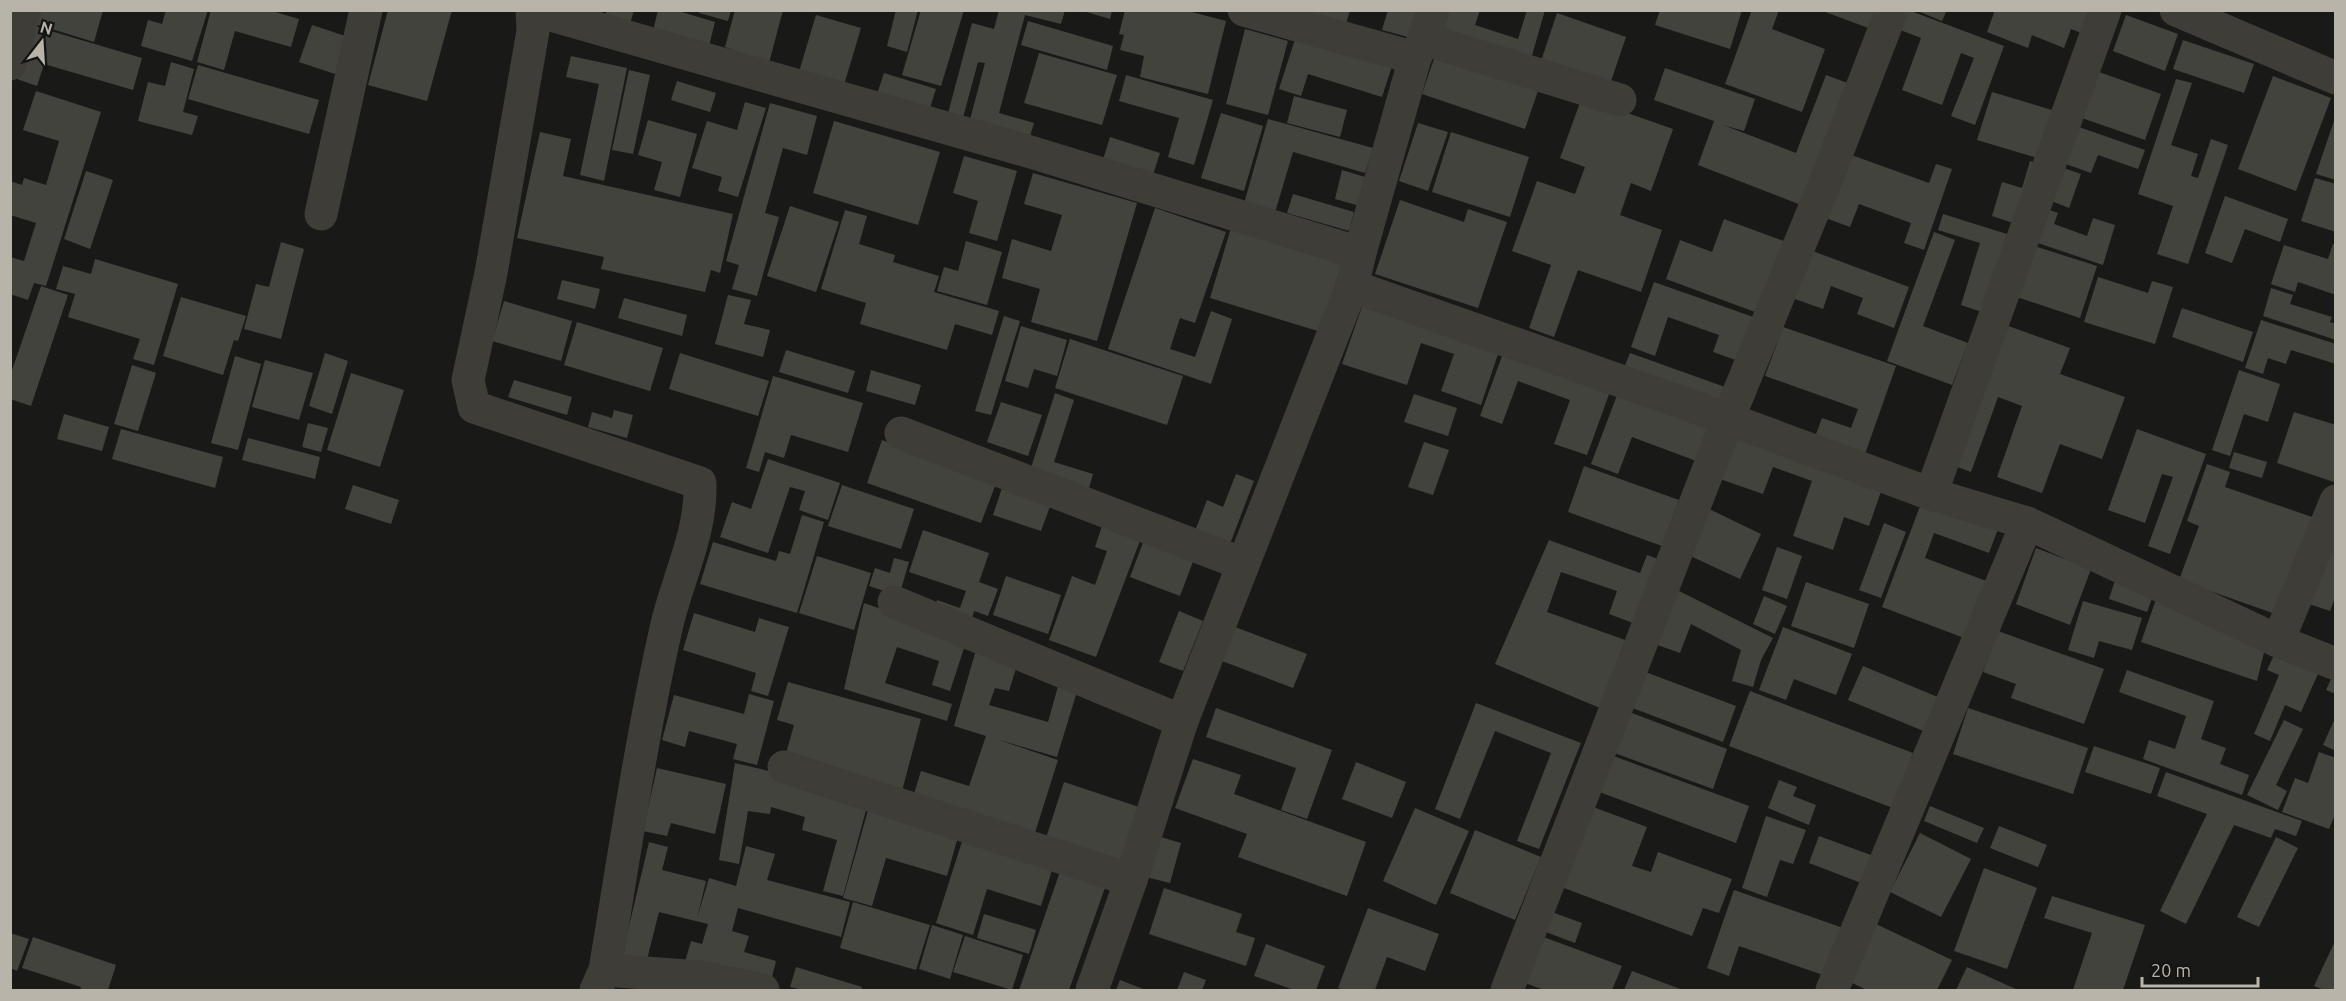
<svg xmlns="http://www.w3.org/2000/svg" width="2346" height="1001" viewBox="0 0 2346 1001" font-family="Ubuntu,sans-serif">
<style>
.building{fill:#43433e}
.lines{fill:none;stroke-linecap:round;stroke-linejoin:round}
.minor{stroke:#3e3d38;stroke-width:33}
</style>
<rect width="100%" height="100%" fill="#191917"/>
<!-- building -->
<g class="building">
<polygon points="33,10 103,10 94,42 29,22"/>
<polygon points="166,10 208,10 192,61 141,46 148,20 162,24"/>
<polygon points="211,10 268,10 299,19 291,47 235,31 224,70 197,62"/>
<polygon points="388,10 452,10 427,101 368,85"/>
<polygon points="607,10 634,10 630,24 605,16"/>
<polygon points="658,10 675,10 715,22 709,46 653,31"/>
<polygon points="700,10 731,10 728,21 699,13"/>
<polygon points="735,10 783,10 769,63 725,47"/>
<polygon points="896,10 918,10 907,52 887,46"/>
<polygon points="921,10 964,10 941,86 902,75"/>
<polygon points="999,10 1065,10 1061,24 1025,15 999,113 1034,123 1028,143 968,127 985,63 978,62 961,125 946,121 972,23 994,29"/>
<polygon points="1080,10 1112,10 1110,19"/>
<polygon points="1125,10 1184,10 1226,21 1208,94 1140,77 1144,56 1120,50 1124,35 1119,34"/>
<polygon points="1300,10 1350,10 1346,24"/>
<polygon points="1388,10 1427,10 1419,40 1382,30"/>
<polygon points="1446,10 1480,10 1475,25 1518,39 1527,10 1545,10 1531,59 1440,32"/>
<polygon points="1660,10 1742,10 1730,49 1655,25"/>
<polygon points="1752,10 1779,10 1772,29 1825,49 1802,112 1725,84"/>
<polygon points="1820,10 1878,10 1871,29"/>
<polygon points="1908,10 2004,46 1975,125 1951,116 1974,58 1961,53 1942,105 1902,90 1921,38 1895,28"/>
<polygon points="1915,10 1947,10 1942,21"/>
<polygon points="1995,10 2093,10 2084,34 2071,29 2064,48 2032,35 2028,48 1987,32"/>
<polygon points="1557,13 1626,37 1608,90 1539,67"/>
<polygon points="816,15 861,28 841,95 796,82"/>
<polygon points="2126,15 2178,34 2165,71 2113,51"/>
<polygon points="1028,21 1113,46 1107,70 1021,45"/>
<polygon points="27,24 142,58 133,90 44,64 37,86 11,77"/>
<polygon points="312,25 351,38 338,75 299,62"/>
<polygon points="1245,29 1288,41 1268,115 1226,104"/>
<polygon points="1296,36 1392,66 1382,97 1308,74 1301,96 1279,89"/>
<polygon points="2183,40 2254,64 2244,93 2173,69"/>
<polygon points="1438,47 1541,82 1525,129 1422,94"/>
<polygon points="1039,53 1117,75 1102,125 1024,103"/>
<polygon points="571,56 627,68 604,181 580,175 599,84 566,77"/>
<polygon points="171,62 194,69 183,112 198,116 192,135 138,121 148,82 165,86"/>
<polygon points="198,65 319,100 309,134 188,99"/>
<polygon points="1665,68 1755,99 1744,131 1723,125 1796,153 1826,75 1856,86 1809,208 1698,165 1714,121 1654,100"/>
<polygon points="629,70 650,75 633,154 612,150"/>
<polygon points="2099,72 2161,94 2145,140 2082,118"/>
<polygon points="884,73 936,89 930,108 874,103"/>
<polygon points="1126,75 1213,100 1194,165 1168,157 1179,118 1119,101"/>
<polygon points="2273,76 2331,98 2296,191 2238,169"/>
<polygon points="2176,79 2192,83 2171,145 2198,154 2191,176 2198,178 2211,139 2228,145 2188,264 2157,254 2173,206 2138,194"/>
<polygon points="677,81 716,93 710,112 671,100"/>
<polygon points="36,91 101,112 46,286 34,283 28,300 10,294 10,257 24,261 36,223 10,215 10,181 22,185 24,178 46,185 59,141 23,130"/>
<polygon points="1992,92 2062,113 2047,161 1977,140"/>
<polygon points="1294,96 1347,110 1340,137 1287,123"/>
<polygon points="1582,97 1673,129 1651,191 1631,183 1620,215 1662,230 1641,292 1578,270 1554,337 1529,328 1551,265 1512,251 1537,181 1575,194 1585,167 1560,158"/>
<polygon points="745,102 766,108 738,197 718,191 722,177 692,168 707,121 737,130"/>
<polygon points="770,103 817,116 807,155 783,148 765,213 779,217 757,296 732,289 739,265 726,261"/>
<polygon points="1221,113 1263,126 1244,191 1201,178"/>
<polygon points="2335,118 2336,118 2336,180 2316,174"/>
<polygon points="1268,119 1373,148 1365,173 1293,152 1274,216 1243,207"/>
<polygon points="648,120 697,134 680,197 654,190 662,162 638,155"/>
<polygon points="834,121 940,152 918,225 813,193"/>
<polygon points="1418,123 1448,132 1428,191 1399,181"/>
<polygon points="2076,126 2145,150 2138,169 2098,155 2091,173 2063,163"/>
<polygon points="540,132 571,139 563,176 733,214 720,273 711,270 705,292 601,269 604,257 517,238"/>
<polygon points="1451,132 1529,157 1510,217 1432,192"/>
<polygon points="1110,137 1160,153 1152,178 1102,163"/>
<polygon points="1846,153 1929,183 1936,164 1952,169 1924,250 1904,243 1911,223 1859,204 1850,227 1823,217"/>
<polygon points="964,156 1017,171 997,241 969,233 978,201 953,193"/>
<polygon points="2030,161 2043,164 2025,227 1992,216 2002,182 2022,188"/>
<polygon points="2061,167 2081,174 2069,208 2049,200"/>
<polygon points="1342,170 1368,178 1360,206 1335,199"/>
<polygon points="86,171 113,180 90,249 64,239"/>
<polygon points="1033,173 1137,203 1097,341 1031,322 1040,289 1002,278 1012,239 1051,251 1062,215 1024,204"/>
<polygon points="2315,178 2336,184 2336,232 2301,221"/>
<polygon points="1293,194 1354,212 1349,231 1287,213"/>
<polygon points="2225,196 2288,219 2280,242 2245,229 2232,263 2205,253"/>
<polygon points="1400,200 1464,222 1468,209 1507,222 1478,308 1375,274"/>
<polygon points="790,206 839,222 816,292 767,276"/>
<polygon points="2041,207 2058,213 2054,224 2087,236 2093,218 2115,225 2103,265 2029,240"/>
<polygon points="1155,208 1226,232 1195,323 1180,318 1170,349 1195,357 1211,311 1232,319 1211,384 1108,349"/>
<polygon points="845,210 867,216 859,244 895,255 893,262 939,276 934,292 999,311 992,335 955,324 947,350 860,324 866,303 821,289"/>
<polygon points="1943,214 2007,234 1982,312 1961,305 1980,243 1938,230"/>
<polygon points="1724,219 1789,243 1763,315 1666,279 1680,240 1712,252"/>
<polygon points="1231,228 1342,262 1321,332 1210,298"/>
<polygon points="1934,232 1955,240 1923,326 1968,343 1952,385 1887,361"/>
<polygon points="966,241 1002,252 987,305 937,291 944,267 958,271"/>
<polygon points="281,242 304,249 281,339 244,329 256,284 269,287"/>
<polygon points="2028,244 2097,266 2080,318 2011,295"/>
<polygon points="2333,244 2336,245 2336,295 2298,282 2295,292 2271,284 2284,245 2328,259"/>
<polygon points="1810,250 1909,287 1894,328 1857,314 1863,298 1831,286 1823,309 1792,298"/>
<polygon points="95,259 178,284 154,365 133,359 140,339 68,317 75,294 56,289 63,266 91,274"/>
<polygon points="2098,277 2148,293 2152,281 2173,287 2155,344 2084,322"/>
<polygon points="562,280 600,289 595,309 557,299"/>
<polygon points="1654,282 1759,319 1744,363 1713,352 1719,335 1668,317 1655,356 1631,347"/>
<polygon points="41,286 68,295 31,406 10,399 10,376"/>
<polygon points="2271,288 2293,295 2290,304 2332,317 2330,322 2336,324 2336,340 2263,316"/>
<polygon points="728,295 751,300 744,324 770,330 763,357 715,344"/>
<polygon points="181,297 246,316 238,341 234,340 223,375 163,356"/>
<polygon points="624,298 687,315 682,336 618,318"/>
<polygon points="1365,298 1501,345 1481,405 1441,391 1454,354 1421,343 1407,385 1342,364"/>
<polygon points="504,301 572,321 561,361 492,341"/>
<polygon points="2182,308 2253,332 2243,362 2172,337"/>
<polygon points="1004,316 1020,321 991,415 975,411"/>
<polygon points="2261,320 2336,344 2336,364 2291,350 2286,364 2268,358 2263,374 2245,368"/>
<polygon points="577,322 663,348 650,391 564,365"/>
<polygon points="2000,323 2070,348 2060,374 2125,397 2102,459 2060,444 2042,493 1997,477 2022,406 1998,397 1971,472 1949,464"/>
<polygon points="1021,326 1067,340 1057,376 1034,369 1028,388 1005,381"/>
<polygon points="1783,327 1896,366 1865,454 1815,437 1822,418 1851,428 1858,409 1765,376"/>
<polygon points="1070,339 1183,376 1167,425 1055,388"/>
<polygon points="1505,348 1612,386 1587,455 1554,444 1570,400 1518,381 1502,424 1480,416"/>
<polygon points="786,350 855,371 848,393 779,372"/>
<polygon points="325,353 348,361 332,414 309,406"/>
<polygon points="680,353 769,381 758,416 669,389"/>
<polygon points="1630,353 1725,387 1718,407 1622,373"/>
<polygon points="235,356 261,364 238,450 211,443"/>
<polygon points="265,360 313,373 299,420 252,407"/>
<polygon points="132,365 156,373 138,431 114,424"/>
<polygon points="871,370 921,385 915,405 866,391"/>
<polygon points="2239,370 2280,384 2268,422 2244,414 2230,456 2212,450"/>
<polygon points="351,373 404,390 380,467 327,450"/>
<polygon points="773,376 863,403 848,452 791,435 784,458 765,452 759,472 746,468"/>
<polygon points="514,380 572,397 567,415 508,397"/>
<polygon points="1619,390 1713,425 1699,462 1632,437 1618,474 1591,464"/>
<polygon points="1055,393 1074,400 1054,462 1093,474 1088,492 1029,474"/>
<polygon points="1414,394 1457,408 1448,436 1404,422"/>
<polygon points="1001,402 1042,415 1028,456 987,442"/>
<polygon points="614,410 633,415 627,438 588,427 592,412 612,418"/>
<polygon points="2294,412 2336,425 2334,482 2277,463"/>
<polygon points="64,414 109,427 102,451 57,439"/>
<polygon points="308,423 328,428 321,452 302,447"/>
<polygon points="121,429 223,457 215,488 112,459"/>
<polygon points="2137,429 2206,454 2170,554 2148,546 2173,477 2162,474 2145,523 2108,510"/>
<polygon points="1737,432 1884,483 1869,526 1844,517 1833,550 1793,536 1812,481 1773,467 1763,494 1720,479"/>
<polygon points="248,438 320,457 315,479 242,460"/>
<polygon points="882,440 997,481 981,523 867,483"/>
<polygon points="1424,442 1449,450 1433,495 1408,487"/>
<polygon points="2234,452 2267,462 2262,478 2229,468"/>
<polygon points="768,459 840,483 828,520 799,510 805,491 790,487 768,553 720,537 732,502 751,509"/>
<polygon points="2207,464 2230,472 2225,487 2315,518 2281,616 2179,580 2199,526 2187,521"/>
<polygon points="1584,466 1679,500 1662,546 1568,512"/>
<polygon points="1236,474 1254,481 1230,544 1195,531 1207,500 1223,507"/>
<polygon points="353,485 399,500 391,524 345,509"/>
<polygon points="842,485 914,509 901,549 828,526"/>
<polygon points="1003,485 1052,501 1041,531 993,515"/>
<polygon points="1922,501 1998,529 1989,553 1934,533 1925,558 1989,582 1967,639 1882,607"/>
<polygon points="1707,508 1761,534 1740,579 1686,554"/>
<polygon points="802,515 824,522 797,613 700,584 713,542 776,561 779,551 790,554"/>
<polygon points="1103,523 1141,538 1096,657 1049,640 1072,576 1095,585 1107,551 1095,547"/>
<polygon points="1884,523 1906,532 1881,598 1859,590"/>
<polygon points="923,530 989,553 979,582 998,589 988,616 974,611 970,626 933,613 937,600 960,608 966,591 909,572"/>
<polygon points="2336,539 2336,595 2330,611 2309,604"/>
<polygon points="1144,540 1194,559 1180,596 1130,577"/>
<polygon points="1549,540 1640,573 1647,555 1664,561 1641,626 1609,614 1617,591 1561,572 1547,612 1625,640 1600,708 1495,664"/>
<polygon points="1777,547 1802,556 1787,599 1762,590"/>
<polygon points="2036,548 2091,569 2070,625 2016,604"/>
<polygon points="817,556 871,573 854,630 799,613"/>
<polygon points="894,558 909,562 899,596 869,586 875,568 890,573"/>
<polygon points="1006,576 1061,595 1048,634 993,615"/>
<polygon points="2115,580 2154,593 2147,612 2109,599"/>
<polygon points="1806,582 1869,604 1854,648 1791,626"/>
<polygon points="1675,589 1773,638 1761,660 1753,687 1732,681 1741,650 1691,624 1680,653 1652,643"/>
<polygon points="2158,594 2266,644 2257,681 2141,642"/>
<polygon points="1764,596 1787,606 1775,634 1753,624"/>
<polygon points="2083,601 2142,618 2132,650 2099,641 2094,658 2068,650"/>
<polygon points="864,603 967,639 950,691 932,685 939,661 897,647 885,683 952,704 947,721 844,689"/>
<polygon points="1179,611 1203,621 1183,671 1159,662"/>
<polygon points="694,613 755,632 759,618 789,627 768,696 751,691 756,673 683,650"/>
<polygon points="1235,627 1307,654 1293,688 1222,661"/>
<polygon points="1783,627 1852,654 1836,695 1794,679 1786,700 1759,690"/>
<polygon points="1998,631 2104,669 2084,724 2011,698 2016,684 1983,672"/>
<polygon points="2277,649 2321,667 2301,712 2285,705 2270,741 2254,734 2279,675 2267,670"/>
<polygon points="976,650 1018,662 1009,691 995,688 989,705 1048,722 1060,679 1079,685 1057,757 996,739 1058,760 1034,836 913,797 921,771 969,786 986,736 954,726"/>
<polygon points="1863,666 1940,698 1926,732 1848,700"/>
<polygon points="2336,668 2336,694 2326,690"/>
<polygon points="1640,670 1736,706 1723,742 1627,706"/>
<polygon points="2127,670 2214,701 2201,739 2226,748 2220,764 2249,775 2242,795 2143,759 2149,740 2175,749 2186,716 2119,692"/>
<polygon points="788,682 921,719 902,791 783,764 794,725 777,720"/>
<polygon points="1750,691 1913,753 1893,808 1729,746"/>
<polygon points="749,694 774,701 757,765 733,759 737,744 689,731 685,747 662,740 674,695 744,714"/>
<polygon points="1476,703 1581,743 1539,849 1517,841 1551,753 1495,731 1460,819 1435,809"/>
<polygon points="1216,708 1332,750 1307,819 1281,810 1296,768 1206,737"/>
<polygon points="1968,708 2088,748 2073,794 1953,754"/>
<polygon points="1624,710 1727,749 1713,789 1609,751"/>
<polygon points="2336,716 2336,751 2323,745"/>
<polygon points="2284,720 2303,729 2276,785 2287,791 2278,810 2247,795"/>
<polygon points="2094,746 2160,768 2151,794 2085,772"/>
<polygon points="2319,752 2336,758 2336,812 2329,829 2282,812 2295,778 2308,783"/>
<polygon points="1608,754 1749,806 1736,843 1594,790"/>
<polygon points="1193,759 1241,775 1234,794 1366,842 1347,896 1238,857 1247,834 1175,808"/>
<polygon points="1356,762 1406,782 1392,818 1342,799"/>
<polygon points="735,763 870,795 843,896 823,891 837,840 802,830 805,817 771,807 770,814 748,811 739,864 719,860"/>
<polygon points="657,768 726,784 715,834 671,823 667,836 643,831"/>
<polygon points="2166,772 2302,821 2296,836 2275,829 2271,838 2234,825 2186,924 2160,911 2207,814 2157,796"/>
<polygon points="1779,780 1797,787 1793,796 1816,805 1809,825 1768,808"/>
<polygon points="1064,782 1139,807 1120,866 1045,841"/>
<polygon points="871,800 961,826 947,876 886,858 872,906 843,898"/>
<polygon points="1585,804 1647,827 1632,866 1651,872 1658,852 1732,879 1719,913 1703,908 1692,936 1556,885"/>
<polygon points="1930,806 1984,828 1977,843 1924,821"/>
<polygon points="1415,808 1469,831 1436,905 1383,881"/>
<polygon points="1766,816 1806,830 1793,864 1780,860 1767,897 1742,888"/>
<polygon points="1999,826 2047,845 2038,867 1990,848"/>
<polygon points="966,829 1056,857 1041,906 987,889 973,935 936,923"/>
<polygon points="1475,830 1541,857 1515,920 1450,893"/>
<polygon points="1920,833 1971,859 1941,917 1890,892"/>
<polygon points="1154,835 1181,843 1170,883 1142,876"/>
<polygon points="1819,836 1879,858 1869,886 1809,863"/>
<polygon points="2276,837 2298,848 2259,927 2237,917"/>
<polygon points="649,842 668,847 662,870 706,881 697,918 709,878 736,886 746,846 775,854 767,880 850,902 841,937 738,908 732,931 749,936 744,952 776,961 770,985 685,962 691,941 702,944 708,924 659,912 645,967 621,960"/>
<polygon points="1063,863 1108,879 1069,990 1019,990"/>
<polygon points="1984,868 2037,888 2007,969 1954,951"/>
<polygon points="1164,888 1242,914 1236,932 1255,938 1246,966 1149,934"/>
<polygon points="1734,890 1849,930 1832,978 1739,946 1729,976 1707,968"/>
<polygon points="2052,896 2145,925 2123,990 2073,990 2092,933 2044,918"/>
<polygon points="853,902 930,925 916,970 840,948"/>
<polygon points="1368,908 1439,934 1425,971 1387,957 1375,990 1344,990 1338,988"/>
<polygon points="1546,910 1582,923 1575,943 1538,929"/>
<polygon points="984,914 1036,930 1029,954 977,938"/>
<polygon points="1876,924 1952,960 1937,990 1867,990 1848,981"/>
<polygon points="932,925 963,935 950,979 919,969"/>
<polygon points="10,933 29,939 17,971 10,968"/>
<polygon points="1538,935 1622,966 1612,990 1544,990 1520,981"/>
<polygon points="965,936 1023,955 1012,990 953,972"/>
<polygon points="33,937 116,965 108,990 80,990 81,987 22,968"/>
<polygon points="2336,939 2336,990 2324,990 2314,986"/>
<polygon points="1266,944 1325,966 1316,990 1294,990 1254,976"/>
<polygon points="796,967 862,987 861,990 803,990 790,987"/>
<polygon points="1967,967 2018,990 1956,990"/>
<polygon points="1632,971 1683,990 1624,990"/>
<polygon points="1184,972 1206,980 1202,990 1177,990"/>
<polygon points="1120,980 1146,990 1116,990"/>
</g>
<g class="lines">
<!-- minor -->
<g class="minor">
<path d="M532 10 533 31 491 273 468 380 474 407 700 483C702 535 675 583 665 633 640 745 624 857 605 970L596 990"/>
<polyline points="533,10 1024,150 1360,253"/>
<polyline points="1244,10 1415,58"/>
<polyline points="2176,10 2336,78"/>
<polyline points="1424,39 1620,100"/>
<polyline points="10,64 25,10"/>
<polyline points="321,214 366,10"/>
<polyline points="1352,286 1728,419 1931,494 2027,523 2278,641 2336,664"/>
<polyline points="901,433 1243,564"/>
<polyline points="1931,494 2105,10"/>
<polyline points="894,602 1182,721"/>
<polyline points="2278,641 2336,501"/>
<polyline points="784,767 1131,880"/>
<polyline points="605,970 700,977 763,990"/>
<polyline points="1092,990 1131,880 1182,721 1352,286 1360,253 1415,58 1424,39 1433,10"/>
<polyline points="1507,990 1728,419 1829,173 1892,10"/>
<polyline points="1832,990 2027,523"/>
</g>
</g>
<!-- border -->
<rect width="2346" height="1001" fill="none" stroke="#b9b4aa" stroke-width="24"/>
<!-- north arrow -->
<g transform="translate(42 42) rotate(17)" stroke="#141412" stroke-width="4.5" paint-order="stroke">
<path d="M0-4.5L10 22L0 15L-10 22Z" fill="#b9b4aa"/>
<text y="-9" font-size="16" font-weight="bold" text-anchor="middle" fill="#b9b4aa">N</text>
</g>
<!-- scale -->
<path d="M2142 977v9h116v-9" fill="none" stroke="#b9b4aa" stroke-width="3"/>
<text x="2151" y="977" font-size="18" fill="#b9b4aa" stroke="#141412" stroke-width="4.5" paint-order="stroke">20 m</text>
</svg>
